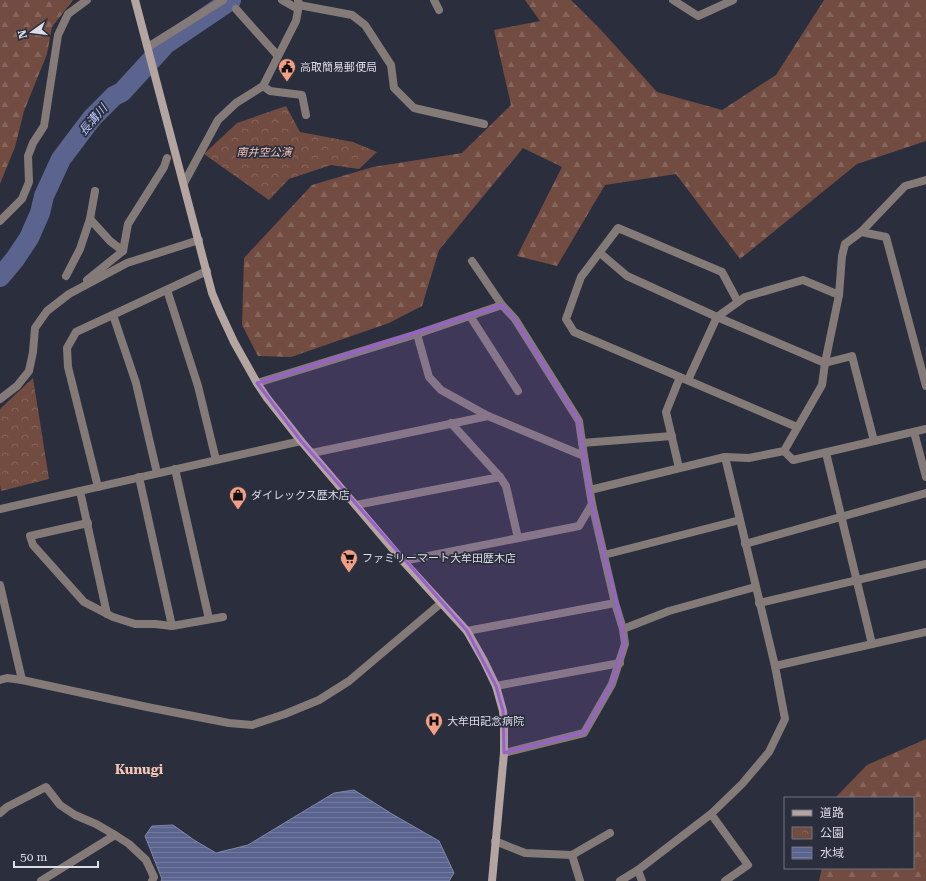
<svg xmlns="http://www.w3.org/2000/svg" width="926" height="881" viewBox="0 0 926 881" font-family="'Roboto Serif','Noto Sans JP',serif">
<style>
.forest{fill:url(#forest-firs)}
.park{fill:url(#park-crowns)}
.water{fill:url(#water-rules);stroke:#8188a9}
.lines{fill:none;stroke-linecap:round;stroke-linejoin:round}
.river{stroke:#5b648f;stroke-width:20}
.street{stroke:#847b78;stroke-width:8}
.secondary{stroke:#b4a5a1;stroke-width:8}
.marked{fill:#9861cb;fill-opacity:0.2;stroke:#9861cb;stroke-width:3;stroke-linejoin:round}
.labels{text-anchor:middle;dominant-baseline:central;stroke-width:3.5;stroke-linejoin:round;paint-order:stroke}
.poi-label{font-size:11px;fill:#dbdde7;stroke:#2b2f3d;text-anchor:start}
.park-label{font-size:11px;font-style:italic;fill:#f6c5b6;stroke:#2b2f3d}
.water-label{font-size:12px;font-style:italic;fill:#b7c5fc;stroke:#2b2f3d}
.quarter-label{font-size:13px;font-weight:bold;fill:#f6c5b6;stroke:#2b2f3d}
</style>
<defs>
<pattern id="forest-firs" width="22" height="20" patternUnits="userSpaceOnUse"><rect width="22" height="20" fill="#724c41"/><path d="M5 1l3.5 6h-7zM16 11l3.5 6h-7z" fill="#86655c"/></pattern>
<pattern id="park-crowns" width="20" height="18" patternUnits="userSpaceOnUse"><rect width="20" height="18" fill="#724c41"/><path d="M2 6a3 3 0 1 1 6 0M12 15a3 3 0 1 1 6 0" fill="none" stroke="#86655c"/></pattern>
<pattern id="water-rules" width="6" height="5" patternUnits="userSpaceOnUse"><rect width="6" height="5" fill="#5b648f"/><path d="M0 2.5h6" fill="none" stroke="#727a9f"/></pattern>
</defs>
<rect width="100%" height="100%" fill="#2b2f3d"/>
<!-- forest -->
<g class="forest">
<polygon points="0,0 73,0 52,27 47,54 24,111 15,147 0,184"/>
<polygon points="525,0 571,0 601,30 657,92 722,110 776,75 824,0 926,0 926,141 857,164 740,259 676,174 605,185 557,266 517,256 562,167 523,148 439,250 422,306 389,323 291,357 258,356 242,325 244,258 312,185 373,167 462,153 511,105 494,30 540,21"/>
<polygon points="926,739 926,881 819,881 822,868 913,868 913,798 835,798 867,765"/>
</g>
<!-- park -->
<g class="park">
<polygon points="286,106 300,132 353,142 377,152 359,169 331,165 289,179 269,200 204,154 237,123"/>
<polygon points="33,378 49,479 1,491 0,484 0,409"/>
</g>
<!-- water -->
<polygon class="water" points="354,790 392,814 439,841 454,873 449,881 161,881 162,879 145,836 152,826 173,825 194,840 216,853 248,845 334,793"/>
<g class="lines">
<!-- river -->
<polyline class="river" points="0,277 15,259 29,238 40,213 44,196 61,159 92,118 114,96 122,92 166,44 231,0"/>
<!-- street -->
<g class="street">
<polyline points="282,0 298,9"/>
<polyline points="434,0 439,10"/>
<polyline points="673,0 698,16 733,0"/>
<polyline points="299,5 352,15 365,25 391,65 394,88 414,108 484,124"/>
<polyline points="236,9 278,56"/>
<polyline points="148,47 223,0"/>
<polyline points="263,86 270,91 302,95 306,115"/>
<polyline points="184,183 218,120 236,103 263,86 296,21 299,5 298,0"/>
<polyline points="90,219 110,241 123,251"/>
<polyline points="0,221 22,199 29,182 28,156 33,143 44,126 58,35 68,14 87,0"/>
<polyline points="861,232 886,237 926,386"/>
<polyline points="600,253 627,276 717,317 825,363 852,356 874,441"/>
<polyline points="472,261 502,305 515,319 579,421 584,456 592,504 615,603 623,629 625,644 612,684 584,733 504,753"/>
<polyline points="66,276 80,249 90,219 95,191"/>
<polyline points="87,280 123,251 128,224 164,167 167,158"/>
<polyline points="167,290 198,386 216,460"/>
<polyline points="738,302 722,272 618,228 581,277 566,319 574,332 797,427"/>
<polyline points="113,315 136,383 157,473"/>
<polyline points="470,316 518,391"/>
<polyline points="417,334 429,377 441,390 488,416"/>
<polyline points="688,380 717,317 745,297 803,280 839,295"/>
<polyline points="257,383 417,334 502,305"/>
<polyline points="0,399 17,386 29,371 33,352 35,328 47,311 69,294 127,263 199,240"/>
<polyline points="451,423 500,477 506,486 518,538"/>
<polyline points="914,432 926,477"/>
<polyline points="582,443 672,436"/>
<polyline points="784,451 793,460 926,429"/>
<polyline points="312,453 488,416 584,456"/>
<polyline points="826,453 872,644"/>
<polyline points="679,468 666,412 680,377"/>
<polyline points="175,469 209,619"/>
<polyline points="139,477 172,626"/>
<polyline points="98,487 68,367 67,348 76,332 207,271"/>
<polyline points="590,490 725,457 749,458 784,451 822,385 825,363 839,295 842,256 845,244 861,232 905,186 926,180"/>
<polyline points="80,491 107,614"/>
<polyline points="356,505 500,477"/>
<polyline points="0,509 301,441"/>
<polyline points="88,523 30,536 33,545 84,602 113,617 135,624 155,624 172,626 223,617"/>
<polyline points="745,544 926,493"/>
<polyline points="604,555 740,520"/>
<polyline points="403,561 579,526 592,504"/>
<polyline points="0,585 22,680"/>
<polyline points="759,603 926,564"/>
<polyline points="623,629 669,611 755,587"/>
<polyline points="467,631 615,603"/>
<polyline points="775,666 926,632"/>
<polyline points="0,680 7,678 22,680 147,707 229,723 252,725 285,714 319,700 349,681 440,604"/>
<polyline points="496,686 620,663"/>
<polyline points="0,813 7,807 46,787 60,805 75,815 96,824 115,835"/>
<polyline points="711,814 748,865 725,881"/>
<polyline points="495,841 525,853 572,855 580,881"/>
<polyline points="572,855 610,833"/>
<polyline points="638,870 642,881"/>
<polyline points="41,881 115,835 129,844 146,860 154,877 152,881"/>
<polyline points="620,881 638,870 711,814 742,784 769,752 785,719 775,666 725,457"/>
</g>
<!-- secondary -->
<polyline class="secondary" points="135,0 212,293 220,312 234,342 257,383 267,398 301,441 403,561 467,631 484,661 496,686 503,711 504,724 504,753 492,881"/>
</g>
<!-- marked area -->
<path class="marked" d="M502 305 515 319 579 421 592 504 623 629 625 644 612 684 584 733 504 753 503 711 496 686 467 631 301 441 257 383Z"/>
<!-- icons -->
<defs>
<g id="civic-pin" transform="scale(0.9)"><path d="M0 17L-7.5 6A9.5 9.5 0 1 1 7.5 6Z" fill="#f39f85" stroke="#2b2f3d"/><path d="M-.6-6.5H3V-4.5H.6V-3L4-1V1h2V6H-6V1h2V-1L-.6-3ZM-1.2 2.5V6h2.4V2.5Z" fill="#111"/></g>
<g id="shop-pin" transform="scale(0.9)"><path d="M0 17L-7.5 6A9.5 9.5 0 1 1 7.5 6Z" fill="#f39f85" stroke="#2b2f3d"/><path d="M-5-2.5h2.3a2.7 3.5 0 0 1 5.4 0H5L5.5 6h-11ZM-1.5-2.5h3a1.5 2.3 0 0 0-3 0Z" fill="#111"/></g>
<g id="supermarket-pin" transform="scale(0.9)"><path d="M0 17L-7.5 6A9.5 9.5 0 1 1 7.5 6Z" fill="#f39f85" stroke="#2b2f3d"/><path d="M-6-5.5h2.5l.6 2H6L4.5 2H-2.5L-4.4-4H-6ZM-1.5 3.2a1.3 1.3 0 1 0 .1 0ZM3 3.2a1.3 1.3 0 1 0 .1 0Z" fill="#111"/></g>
<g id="hospital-pin" transform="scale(0.9)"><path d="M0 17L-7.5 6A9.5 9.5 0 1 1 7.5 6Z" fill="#f39f85" stroke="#2b2f3d"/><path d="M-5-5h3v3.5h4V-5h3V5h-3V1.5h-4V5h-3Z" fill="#111"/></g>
</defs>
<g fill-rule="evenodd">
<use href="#civic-pin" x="287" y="67"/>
<use href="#shop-pin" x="238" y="495"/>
<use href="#supermarket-pin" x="349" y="558"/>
<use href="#hospital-pin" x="434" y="721"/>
</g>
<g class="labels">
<!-- poi labels -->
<g class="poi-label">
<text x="300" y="67">高取簡易郵便局</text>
<text x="251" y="495">ダイレックス歴木店</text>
<text x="362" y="558">ファミリーマート大牟田歴木店</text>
<text x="447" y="721">大牟田記念病院</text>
</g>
<!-- park labels -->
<g class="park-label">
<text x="264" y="152">南井空公演</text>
</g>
<!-- water labels -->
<g class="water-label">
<text transform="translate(93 120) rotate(-49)">長溝川</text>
</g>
<!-- quarter labels -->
<g class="quarter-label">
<text x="139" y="769">Kunugi</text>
</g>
</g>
<!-- legend -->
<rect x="784" y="797" width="130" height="72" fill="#2b2f3d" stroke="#717581"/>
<rect x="792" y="810" width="20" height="6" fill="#b4a5a1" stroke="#717581"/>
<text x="820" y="817" font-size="12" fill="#dbdde7">道路</text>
<rect x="792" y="827" width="20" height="12" fill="url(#park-crowns)" stroke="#717581"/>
<text x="820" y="837" font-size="12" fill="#dbdde7">公園</text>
<rect x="792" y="847" width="20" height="12" fill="url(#water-rules)" stroke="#717581"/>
<text x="820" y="857" font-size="12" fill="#dbdde7">水域</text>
<!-- north arrow -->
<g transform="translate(32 32) rotate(256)" stroke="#2b2f3d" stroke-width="3" paint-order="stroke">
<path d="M0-3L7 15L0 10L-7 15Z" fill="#dbdde7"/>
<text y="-6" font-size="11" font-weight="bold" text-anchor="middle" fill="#dbdde7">N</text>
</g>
<!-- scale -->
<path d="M14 861v6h84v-6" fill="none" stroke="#dbdde7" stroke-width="2"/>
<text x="20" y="861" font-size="12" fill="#dbdde7" stroke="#2b2f3d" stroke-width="3" paint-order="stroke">50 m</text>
</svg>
